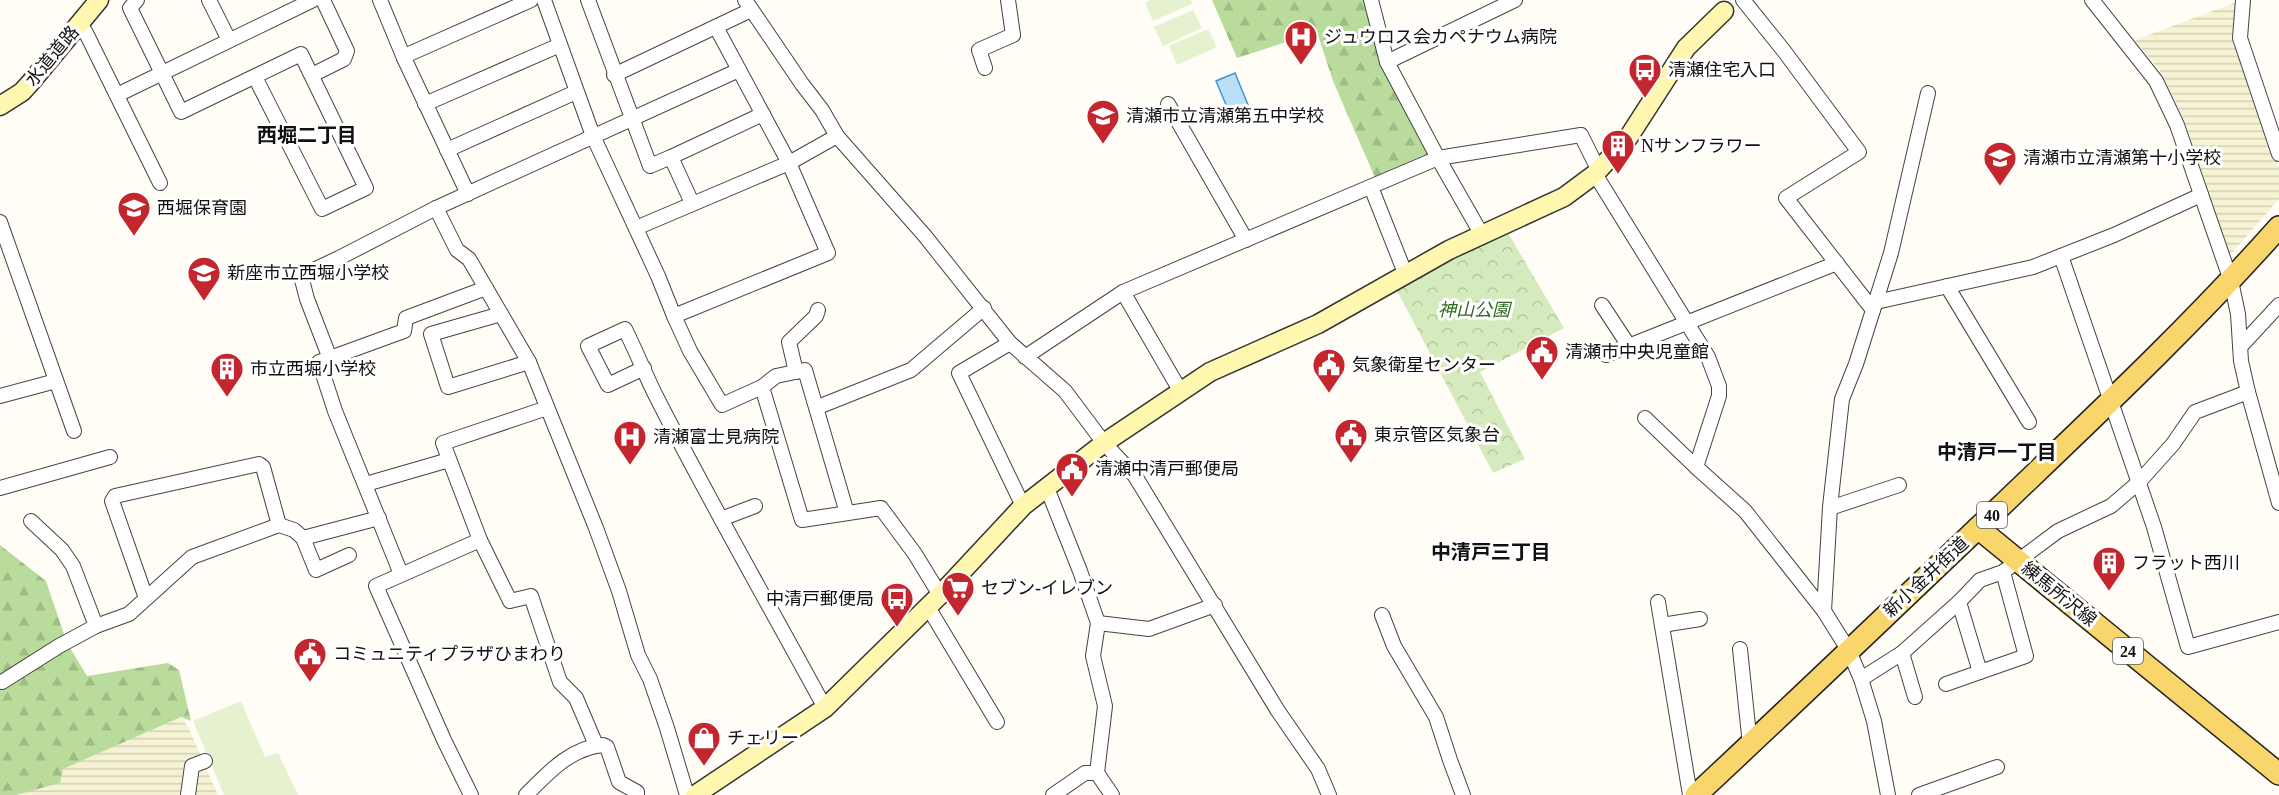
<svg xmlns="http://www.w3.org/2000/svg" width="2279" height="795" viewBox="0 0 2279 795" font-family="'Times New Roman','Noto Sans JP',serif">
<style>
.farmland{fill:url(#farmland-rules)}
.forest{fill:url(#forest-firs)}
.park{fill:url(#park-crowns)}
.pitch{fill:#e6f2cf}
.water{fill:#b9e0f7;stroke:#3f96cf;stroke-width:1.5}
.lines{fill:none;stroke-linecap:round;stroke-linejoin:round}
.street-casing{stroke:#444;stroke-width:16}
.secondary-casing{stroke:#333;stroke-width:21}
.primary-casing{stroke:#222;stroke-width:24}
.street{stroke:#fff;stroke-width:14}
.secondary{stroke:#fff6b0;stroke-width:18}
.primary{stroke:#f9d66b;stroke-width:21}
.labels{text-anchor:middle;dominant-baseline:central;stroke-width:6;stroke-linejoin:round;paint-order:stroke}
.shield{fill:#fff;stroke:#585858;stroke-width:1.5}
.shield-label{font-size:16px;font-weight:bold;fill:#111}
.poi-label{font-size:18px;fill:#111;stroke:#fff;text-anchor:start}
.street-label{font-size:18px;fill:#111;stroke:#fff}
.park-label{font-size:18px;font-style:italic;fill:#2f6b1f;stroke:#fff}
.neighbourhood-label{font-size:20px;font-weight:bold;fill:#111;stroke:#fff}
</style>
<defs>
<pattern id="farmland-rules" width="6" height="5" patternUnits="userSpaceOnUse" patternTransform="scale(1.5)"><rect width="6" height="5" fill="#f6f3d4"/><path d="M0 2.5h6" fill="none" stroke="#d2cfb5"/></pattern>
<pattern id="forest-firs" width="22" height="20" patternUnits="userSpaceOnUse" patternTransform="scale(1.5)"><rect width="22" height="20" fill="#b9dc9c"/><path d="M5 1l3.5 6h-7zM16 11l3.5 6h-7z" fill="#9ebc85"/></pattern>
<pattern id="park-crowns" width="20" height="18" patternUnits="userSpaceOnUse" patternTransform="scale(1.5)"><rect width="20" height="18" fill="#d5ebbd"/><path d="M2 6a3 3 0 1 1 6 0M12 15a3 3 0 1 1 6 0" fill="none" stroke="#b6c8a1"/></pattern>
</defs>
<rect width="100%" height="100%" fill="#fffdf5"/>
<!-- farmland -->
<g class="farmland">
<polygon points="2237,2 2232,38 2279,168 2279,199 2230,255 2184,119 2161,72 2135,40"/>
<polygon points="181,717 189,729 218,795 16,795 28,791 62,769"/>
</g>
<!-- forest -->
<g class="forest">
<polygon points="1212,0 1367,0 1433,156 1376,180 1333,81 1317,32 1237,58"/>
<polygon points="0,545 46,581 67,643 87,676 168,663 179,670 191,721 181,717 63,769 60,783 16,795 0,795"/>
</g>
<!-- park -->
<polygon class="park" points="1508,233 1564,328 1480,372 1525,459 1493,473 1395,287 1452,257"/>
<!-- pitch -->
<g class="pitch">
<polygon points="1151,0 1191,0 1192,4 1153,21 1145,3"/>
<polygon points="1193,10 1202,28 1163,46 1154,27"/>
<polygon points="1208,29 1217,47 1177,65 1169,46"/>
<polygon points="241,701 265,757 278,753 298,795 224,795 193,721"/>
</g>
<!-- water -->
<polygon class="water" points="1235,73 1251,112 1232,119 1216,81"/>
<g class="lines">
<!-- street casing -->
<g class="street-casing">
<g id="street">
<polyline points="137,0 130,8 181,112 301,54 366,188 322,209 255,77"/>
<polyline points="209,0 229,40"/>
<polyline points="380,0 404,58 468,194"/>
<polyline points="544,0 593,136 658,276 674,316 828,253 789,163 716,27"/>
<polyline points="588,0 650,166 671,157"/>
<polyline points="745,0 802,84 822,110 837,136 925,236 1010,343 1065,391 1104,443 1135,476 1278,711 1318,769 1329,795"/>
<polyline points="1371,0 1387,62 1438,158 1482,235"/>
<polyline points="1743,0 1784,51 1859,152 1786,198 1873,310"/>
<polyline points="2092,0 2156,81 2177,125 2231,281 2238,314 2241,361 2248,392 2279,503"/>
<polyline points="2243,0 2240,38 2279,154"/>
<polyline points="80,24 86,33 160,183"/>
<polyline points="404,58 409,54 531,0"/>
<polyline points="1387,62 1515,0"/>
<polyline points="985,68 979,50 1013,35 1008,0"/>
<polyline points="312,75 344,59 347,51 323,0"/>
<polyline points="614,75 751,10"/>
<polyline points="117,95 313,0"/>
<polyline points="425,104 560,45"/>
<polyline points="1168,104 1246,240"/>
<polyline points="447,150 576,92"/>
<polyline points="1595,174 1708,357 1719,386 1719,396 1696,467"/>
<polyline points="1371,187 1405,273"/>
<polyline points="692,203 671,157 763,114"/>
<polyline points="436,208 457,250 469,259 501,314 431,334 448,387 529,362"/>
<polyline points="0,222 74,431"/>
<polyline points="636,228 789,163 837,136"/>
<polyline points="2061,256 2154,527 2188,647 2279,622"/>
<polyline points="1947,286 2029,422"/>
<polyline points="1123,292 1181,392"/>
<polyline points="1876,302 2033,267 2114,235 2201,195"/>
<polyline points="1602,305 1629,346"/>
<polyline points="501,314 529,362 596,528 619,591 638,655 650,679 667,728 687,795"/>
<polyline points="674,316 690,351 722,405 762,387 802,520 881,508 915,554 940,595"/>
<polyline points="1010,343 959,373 1023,506"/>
<polyline points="2240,347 2279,305"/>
<polyline points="1606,355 1837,263"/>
<polyline points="329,356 307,299 301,276 339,258 436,208 739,70"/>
<polyline points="1025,357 1123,292 1438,158 1581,135 1599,171"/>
<path d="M644 368 608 385 588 346 625 329C637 353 646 377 658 400 711 504 769 605 825 708"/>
<polyline points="796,372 789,342 816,316 818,310"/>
<polyline points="762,387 776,376 805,370 847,513"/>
<polyline points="0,396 56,381"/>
<polyline points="818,407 911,370 984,308"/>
<polyline points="547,408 443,443 480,540 510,601 531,596 560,682 576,698 596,745"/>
<polyline points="1645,418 1696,467 1745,511 1824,611 1849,651 1861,679 1874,721 1888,795"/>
<polyline points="366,484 449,460"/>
<polyline points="0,488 110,457"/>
<polyline points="1047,488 1080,571 1098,623 1093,656 1105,706 1097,773"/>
<polyline points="1830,508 1899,485"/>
<polyline points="721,519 755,506"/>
<polyline points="31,521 62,550 73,566 96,626"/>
<polyline points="303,538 316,570 349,555"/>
<polyline points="401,574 335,411 319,362 404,331 406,318 486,288"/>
<polyline points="146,598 112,501 115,496 259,464 263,467 279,525"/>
<polyline points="1658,602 1690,795"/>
<polyline points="1959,602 1980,672 2026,656 2003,572"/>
<polyline points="928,607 997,722"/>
<polyline points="1824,611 1830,507 1842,399 1856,364 1891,253 1928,93"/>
<polyline points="1382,615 1394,646 1436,717 1450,760 1463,795"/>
<polyline points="1098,623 1149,629 1215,605"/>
<polyline points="1662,625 1700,619"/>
<polyline points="1740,649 1750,745"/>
<polyline points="1902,653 1915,697"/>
<polyline points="1861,679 1902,653 1959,602 1980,580 2003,572 2058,531 2111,506 2139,482 2173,444 2195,412 2248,392"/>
<polyline points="2,682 59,646 96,626 129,614 192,557 279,525 294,530 303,538 379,518"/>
<polyline points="1946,684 1980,672"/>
<polyline points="188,795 192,766 205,761"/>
<polyline points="471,795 444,740 376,586 480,540"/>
<path d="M526 795C548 773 570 748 603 745L607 747 619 782 637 792V795"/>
<polyline points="1053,795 1085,773 1097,773 1112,795"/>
<polyline points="1919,795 1997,767"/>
</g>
</g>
<!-- secondary casing -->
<g class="secondary-casing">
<g id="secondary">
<polyline points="0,106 22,92 31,82 99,0"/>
<polyline points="695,795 825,708 940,595 1023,506 1104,443 1210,372 1318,324 1449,250 1564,197 1595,174 1628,138 1686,48 1724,11"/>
</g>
</g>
<!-- primary casing -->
<g class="primary-casing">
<g id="primary">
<polyline points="1978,528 2279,774"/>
<path d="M1696 795C1798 700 1899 603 2000 507 2095 416 2191 326 2279 227"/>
</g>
</g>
<!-- street -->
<use href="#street" class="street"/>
<!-- secondary -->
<use href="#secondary" class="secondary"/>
<!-- primary -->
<use href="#primary" class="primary"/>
</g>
<!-- icons -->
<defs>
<g id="hospital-pin" transform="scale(1.725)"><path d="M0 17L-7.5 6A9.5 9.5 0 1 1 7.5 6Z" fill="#c4262e" stroke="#fff"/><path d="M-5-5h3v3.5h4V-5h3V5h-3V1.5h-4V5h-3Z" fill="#fff"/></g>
<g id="bus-pin" transform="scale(1.725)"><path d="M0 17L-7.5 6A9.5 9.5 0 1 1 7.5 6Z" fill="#c4262e" stroke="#fff"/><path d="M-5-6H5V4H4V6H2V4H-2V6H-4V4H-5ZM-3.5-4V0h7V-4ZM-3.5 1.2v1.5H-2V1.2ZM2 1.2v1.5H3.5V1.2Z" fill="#fff"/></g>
<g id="school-pin" transform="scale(1.725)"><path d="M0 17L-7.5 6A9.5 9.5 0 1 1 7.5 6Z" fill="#c4262e" stroke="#fff"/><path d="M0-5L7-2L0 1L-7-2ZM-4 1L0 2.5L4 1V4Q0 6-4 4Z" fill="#fff"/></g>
<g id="building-pin" transform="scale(1.725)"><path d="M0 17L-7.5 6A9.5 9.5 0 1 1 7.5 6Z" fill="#c4262e" stroke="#fff"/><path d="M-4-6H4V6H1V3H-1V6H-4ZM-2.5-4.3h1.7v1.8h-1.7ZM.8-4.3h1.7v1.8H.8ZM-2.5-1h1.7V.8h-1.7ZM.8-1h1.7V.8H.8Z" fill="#fff"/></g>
<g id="civic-pin" transform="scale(1.725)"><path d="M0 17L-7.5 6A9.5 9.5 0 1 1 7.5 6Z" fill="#c4262e" stroke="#fff"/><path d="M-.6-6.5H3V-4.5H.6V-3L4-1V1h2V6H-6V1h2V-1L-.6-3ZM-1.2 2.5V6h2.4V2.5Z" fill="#fff"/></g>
<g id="supermarket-pin" transform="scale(1.725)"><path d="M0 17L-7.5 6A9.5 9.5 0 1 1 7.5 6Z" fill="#c4262e" stroke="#fff"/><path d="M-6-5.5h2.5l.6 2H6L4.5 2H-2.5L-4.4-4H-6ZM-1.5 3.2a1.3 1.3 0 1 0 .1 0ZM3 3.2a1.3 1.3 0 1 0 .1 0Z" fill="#fff"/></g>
<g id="shop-pin" transform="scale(1.725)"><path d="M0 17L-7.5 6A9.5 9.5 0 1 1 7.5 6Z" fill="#c4262e" stroke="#fff"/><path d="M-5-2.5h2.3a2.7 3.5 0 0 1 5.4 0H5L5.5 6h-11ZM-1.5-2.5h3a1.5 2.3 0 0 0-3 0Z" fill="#fff"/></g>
</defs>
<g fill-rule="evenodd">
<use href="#hospital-pin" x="1301" y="37"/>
<use href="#bus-pin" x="1645" y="70"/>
<use href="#school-pin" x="1103" y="116"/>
<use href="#building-pin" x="1618" y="146"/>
<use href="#school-pin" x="2000" y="158"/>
<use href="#school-pin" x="134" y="208"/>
<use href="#school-pin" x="204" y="273"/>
<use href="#civic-pin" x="1542" y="352"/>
<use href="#civic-pin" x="1329" y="365"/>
<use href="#building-pin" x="227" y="369"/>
<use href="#civic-pin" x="1351" y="435"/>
<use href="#hospital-pin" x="630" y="437"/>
<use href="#civic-pin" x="1072" y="469"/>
<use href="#building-pin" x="2109" y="563"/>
<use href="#supermarket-pin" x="958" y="588"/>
<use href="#bus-pin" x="897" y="599"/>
<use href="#civic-pin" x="310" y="654"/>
<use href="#shop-pin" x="704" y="738"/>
</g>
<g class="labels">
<!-- shield labels -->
<g class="shield">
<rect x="1977" y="502" width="30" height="26" rx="4.5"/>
<rect x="2113" y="638" width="30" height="26" rx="4.5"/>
</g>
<g class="shield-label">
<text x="1992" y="515">40</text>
<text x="2128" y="651">24</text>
</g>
<!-- poi labels -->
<g class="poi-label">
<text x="1324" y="37">ジュウロス会カペナウム病院</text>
<text x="1668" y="70">清瀬住宅入口</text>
<text x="1126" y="116">清瀬市立清瀬第五中学校</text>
<text x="1641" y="146">Nサンフラワー</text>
<text x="2023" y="158">清瀬市立清瀬第十小学校</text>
<text x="157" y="208">西堀保育園</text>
<text x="227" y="273">新座市立西堀小学校</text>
<text x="1565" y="352">清瀬市中央児童館</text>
<text x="1352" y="365">気象衛星センター</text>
<text x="250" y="369">市立西堀小学校</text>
<text x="1374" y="435">東京管区気象台</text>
<text x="653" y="437">清瀬富士見病院</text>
<text x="1095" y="469">清瀬中清戸郵便局</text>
<text x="2132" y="563">フラット西川</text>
<text x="981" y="588">セブン-イレブン</text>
<text x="874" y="599" text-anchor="end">中清戸郵便局</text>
<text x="333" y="654">コミュニティプラザひまわり</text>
<text x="727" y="738">チェリー</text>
</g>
<!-- street labels -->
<g class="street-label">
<text transform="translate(52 56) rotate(-50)">水道道路</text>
<text transform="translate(1926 577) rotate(-43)">新小金井街道</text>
<text transform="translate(2059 594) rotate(39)">練馬所沢線</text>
</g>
<!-- park labels -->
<g class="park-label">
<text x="1474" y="310">神山公園</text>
</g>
<!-- neighbourhood labels -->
<g class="neighbourhood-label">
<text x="307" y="135">西堀二丁目</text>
<text x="1997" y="452">中清戸一丁目</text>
<text x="1491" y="552">中清戸三丁目</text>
</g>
</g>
</svg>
